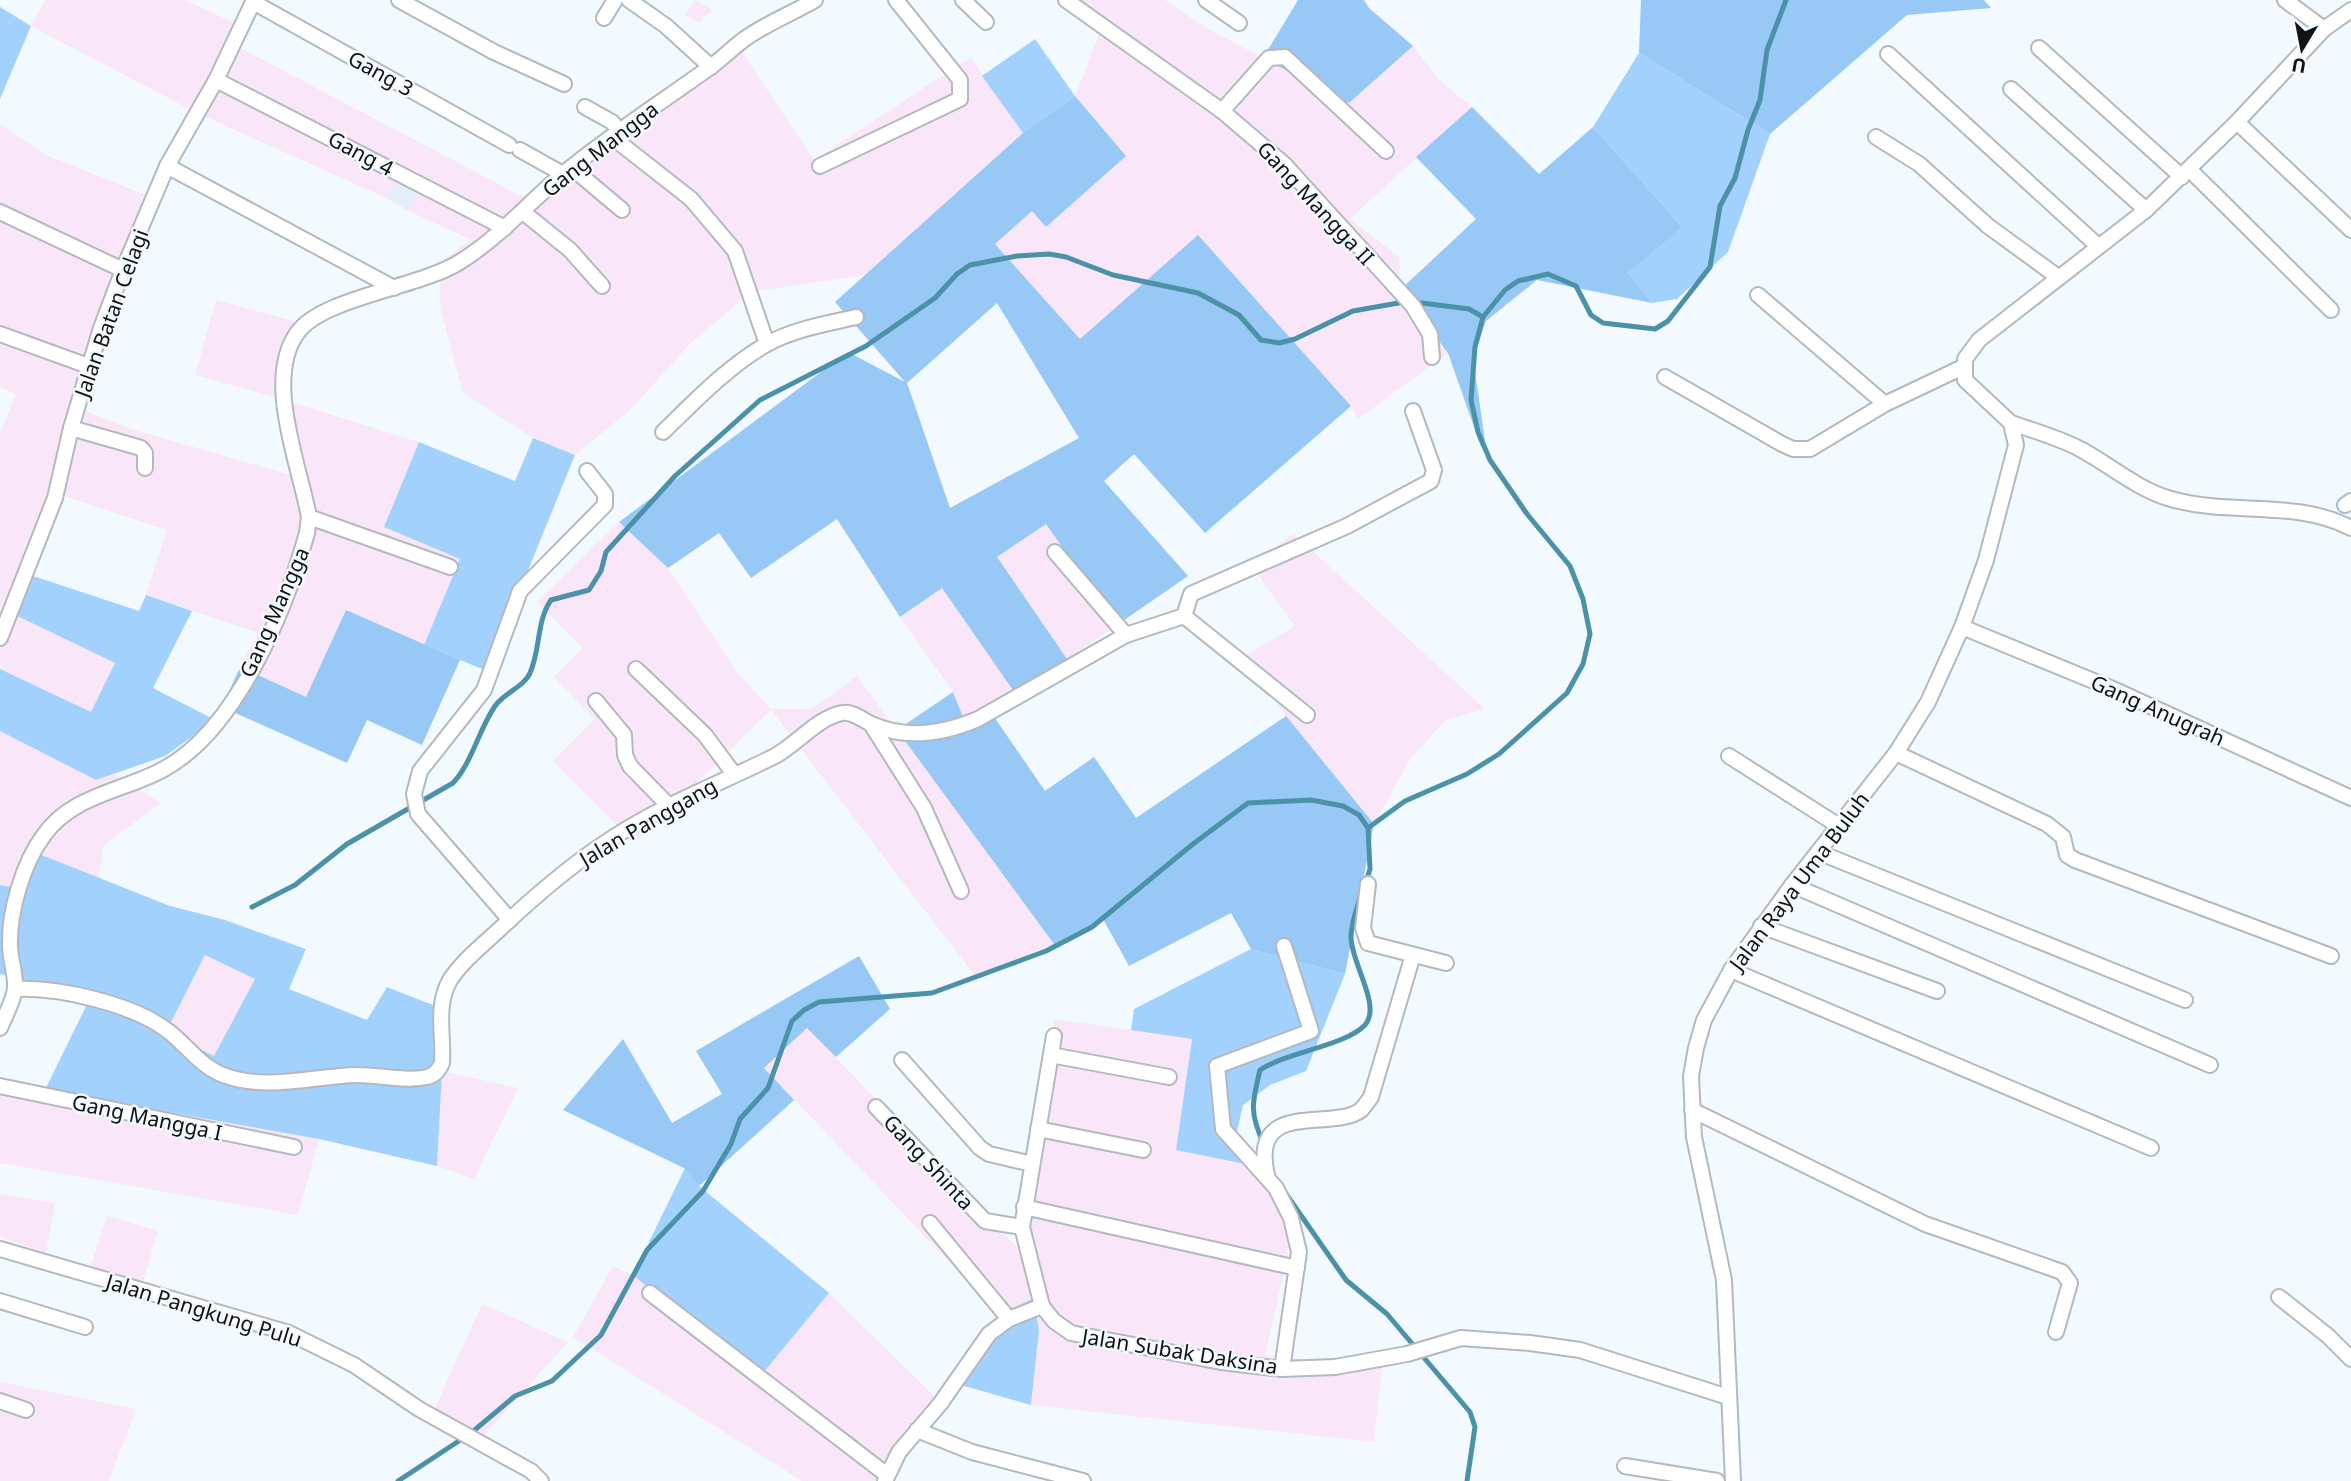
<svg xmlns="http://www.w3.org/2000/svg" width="2351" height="1481" viewBox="0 0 2351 1481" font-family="'Noto Sans',sans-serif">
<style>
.commercial{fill:#f9e7f9}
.built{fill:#e2effb}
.green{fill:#a3d1fe;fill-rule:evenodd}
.forest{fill:#97c8f6;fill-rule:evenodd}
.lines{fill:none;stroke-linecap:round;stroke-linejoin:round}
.stream{stroke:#4b91a8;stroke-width:5}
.minor-casing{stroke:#b3b9bf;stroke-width:18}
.minor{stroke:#fff;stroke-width:14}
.labels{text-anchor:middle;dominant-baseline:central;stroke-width:5;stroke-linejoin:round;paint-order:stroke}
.street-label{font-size:21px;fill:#101214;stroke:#f2f9ff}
</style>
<rect width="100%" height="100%" fill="#f2f9ff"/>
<!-- commercial -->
<g class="commercial">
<polygon points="45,0 185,0 237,24 229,42 525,198 734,40 814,160 971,57 1023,133 866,275 751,292 690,344 629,411 575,455 533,438 463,393 440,307 440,262 471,240 407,210 420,188 399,176 386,198 195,112 31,26"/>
<polygon points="695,0 712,10 699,23 685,15"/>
<polygon points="1064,0 1165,0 1206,28 1349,103 1413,46 1439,80 1472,107 1350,219 1399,257 1400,290 1448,353 1358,419 1351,405 1080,339 995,244 1032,211 1046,227 1126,156 1075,96 1102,27"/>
<polygon points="0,124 48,156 148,196 79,408 128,428 305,479 274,397 195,375 216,300 294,321 274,397 419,442 384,527 460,559 424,645 346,610 306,698 240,667 258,633 146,595 167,530 55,493 9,612 115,663 91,712 0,669 0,433 16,394 0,387"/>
<polygon points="619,522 668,568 736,671 771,709 812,709 857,676 1054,944 975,976 771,710 635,843 553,761 595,719 554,677 583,648 537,602"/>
<polygon points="1046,524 1117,625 1067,659 996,558"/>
<polygon points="1294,534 1485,709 1446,720 1411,758 1374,824 1286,716 1244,656 1295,626 1249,563"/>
<polygon points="942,588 1017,696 963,717 953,692 900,617"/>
<polygon points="0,731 96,780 114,774 161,803 103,846 99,879 29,850 19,889 0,885"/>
<polygon points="205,954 255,979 214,1056 166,1032"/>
<polygon points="1055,1019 1192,1039 1177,1150 1256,1167 1294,1209 1287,1259 1265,1355 1382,1368 1374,1442 1031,1405 1039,1331 1034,1298 1000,1315 764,1068 807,1027 1027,1258"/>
<polygon points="442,1071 518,1088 474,1179 437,1166"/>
<polygon points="0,1082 319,1139 298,1215 0,1163"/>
<polygon points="0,1194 55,1203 46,1253 0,1237"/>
<polygon points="107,1216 158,1231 142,1285 90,1268"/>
<polygon points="613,1266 633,1275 758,1379 829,1293 935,1397 906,1428 895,1476 891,1481 802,1481 573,1337"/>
<polygon points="482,1304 568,1342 476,1444 434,1410"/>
<polygon points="0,1382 136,1409 109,1481 0,1481"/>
</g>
<!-- built -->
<polygon class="built" points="399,176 420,188 407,210 386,198"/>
<!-- green -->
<g class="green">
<polygon points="0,7 31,26 0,99"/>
<polygon points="1035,39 1075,96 1023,133 982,76"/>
<polygon points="1639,53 1770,134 1728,252 1677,299 1652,303 1628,273 1681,226 1593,127"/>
<polygon points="533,438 575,455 487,671 424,645 460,559 384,527 419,442 515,481"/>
<polygon points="24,573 139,611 146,595 192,611 153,688 215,720 165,756 96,780 0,731 0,669 91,712 115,663 9,612"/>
<path d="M29 850 170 906 225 920 306 949 289 989 367 1020 387 987 438 1007 442 1071 437 1166 319 1139 45 1090 91 996 0 974V885L19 889ZM205 955 255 979 214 1056 166 1032Z"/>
<polygon points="1251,949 1345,974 1306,1071 1270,1085 1243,1105 1236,1136 1250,1165 1176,1150 1192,1039 1131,1030 1134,1009"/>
<polygon points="685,1168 699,1186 829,1293 758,1379 633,1275"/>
<polygon points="1034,1298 1039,1331 1031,1405 947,1381 1000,1315"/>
</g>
<!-- forest -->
<g class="forest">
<polygon points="1298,0 1364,0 1369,8 1413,46 1349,103 1263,58"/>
<polygon points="1641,0 1984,0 1991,8 1907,15 1770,134 1639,53"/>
<path d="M1075 96 1126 156 1046 227 1032 211 995 244 1080 339 1198 235 1351 406 1205 533 1134 454 1104 481 1188 576 1117 625 1046 524 997 557 1067 659 1017 696 942 588 900 617 837 519 751 578 719 533 668 568 619 522 848 352 905 382 835 302 1023 133ZM997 303 1079 438 950 508 907 383Z"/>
<polygon points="1472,107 1539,174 1593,127 1682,227 1628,273 1652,303 1537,280 1486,321 1473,358 1485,441 1481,447 1448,353 1400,290 1476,219 1416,157"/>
<polygon points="346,610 460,660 422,745 367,720 347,763 222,707 240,667 306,697"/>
<polygon points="953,692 963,717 988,708 1045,791 1094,757 1136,818 1286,716 1374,824 1345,974 1251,949 1231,913 1129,966 1103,919 1054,944 897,730"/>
<polygon points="859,956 890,1009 836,1057 807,1028 764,1068 794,1100 699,1186 684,1168 563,1110 623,1039 672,1123 722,1094 696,1051"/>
</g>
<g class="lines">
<!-- stream -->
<g class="stream">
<polyline points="1414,302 1469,309 1483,317"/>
<polyline points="1366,882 1370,869 1368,828 1405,801 1467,774 1499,754 1567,693 1583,664 1590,634 1583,599 1570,566 1527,514 1490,460 1478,432 1471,400 1475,347 1483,317 1505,290 1518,281 1548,274 1576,286 1591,315 1603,323 1655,329 1668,321 1710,267 1720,206 1735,178 1748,130 1760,100 1767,50 1786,0"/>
<path d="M252 907 295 885 347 844 453 783C473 761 478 731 495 706 504 693 525 686 530 673 541 648 536 622 551 600L589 590 601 571 606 552 675 476 760 400 866 346 935 298 957 274 970 265 1017 256 1049 254 1066 257 1113 275 1198 293 1239 315 1261 340 1279 343 1295 339 1353 311 1404 302"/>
<path d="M1264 1144C1249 1113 1252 1103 1260 1070 1287 1052 1345 1046 1365 1025 1382 1006 1351 963 1351 937 1351 923 1357 908 1361 895"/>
<polyline points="1284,1191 1346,1280 1387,1314 1470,1412 1475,1427 1467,1481"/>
<polyline points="398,1481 471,1433 515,1396 552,1381 601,1335 647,1250 703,1191 731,1144 740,1119 768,1088 792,1021 804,1010 819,1002 932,993 1046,951 1092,927 1193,844 1248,803 1311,800 1343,806 1359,815 1368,828"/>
</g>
<!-- minor casing -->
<g class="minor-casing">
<g id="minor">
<polyline points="399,0 494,52 564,84"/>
<polyline points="629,0 666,26 711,67"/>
<polyline points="963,0 986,22"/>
<polyline points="1066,0 1222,111 1284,164 1413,306 1430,334 1432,357"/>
<polyline points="1206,0 1239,23"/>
<polyline points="2285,0 2324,29"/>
<polyline points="253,2 509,145"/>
<polyline points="604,18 615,0"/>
<polyline points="2039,48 2182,177"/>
<polyline points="1888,54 2098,246"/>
<polyline points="216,80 505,228"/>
<polyline points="2011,89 2146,210"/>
<polyline points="585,107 612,122 620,132"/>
<polyline points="1222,111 1269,58 1285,57 1386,151"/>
<polyline points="2237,122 2351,230"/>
<polyline points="612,137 691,199 735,251 767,344"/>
<polyline points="1876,137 1919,164 1988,226 2058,277"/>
<polyline points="520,150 563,174"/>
<polyline points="167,166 394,288"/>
<polyline points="820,166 960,99 960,80 896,0"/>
<polyline points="572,168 622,210"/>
<polyline points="2190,170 2331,310"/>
<polyline points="0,212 123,270"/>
<polyline points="523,212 570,250 602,286"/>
<polyline points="1758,295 1885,404"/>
<polyline points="0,334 91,367"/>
<polyline points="1665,377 1782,444 1793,449 1810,449 1885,404 1963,367"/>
<path d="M2011 423C2035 431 2060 438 2082 450 2111 466 2139 490 2171 499 2230 516 2296 499 2351 528"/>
<polyline points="71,428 141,448 145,453 145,468"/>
<path d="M663 432C694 402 728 366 767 344 794 329 826 324 856 317"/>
<polyline points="2345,505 2351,501"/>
<polyline points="309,517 450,567"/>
<polyline points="1055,552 1126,635"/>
<polyline points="1184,616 1191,594 1347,526 1431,481 1434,470 1413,411"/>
<polyline points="1962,627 2113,689 2351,798"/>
<polyline points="0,638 55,498 71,428 101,328 123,270 167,166 216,80 254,0"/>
<polyline points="636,669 705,735 734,774"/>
<polyline points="596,701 624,735 625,755 630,766 669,806"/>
<polyline points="871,724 924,808 961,891"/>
<polyline points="1896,753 2047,824 2063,837 2067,855 2075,860 2331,956"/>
<polyline points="1729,756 1839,826"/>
<polyline points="1818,852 2185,1000"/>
<polyline points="1368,884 1363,928 1368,943 1446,963"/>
<polyline points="1792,885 2210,1065"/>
<polyline points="510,920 418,814 414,794 420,771 484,690 520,591 605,505 605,494 587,471"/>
<polyline points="1761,926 1937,991"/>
<polyline points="1731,970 2151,1148"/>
<path d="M16 989C59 987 133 1004 168 1031 187 1045 201 1068 226 1076 265 1090 312 1077 353 1075 377 1074 403 1082 427 1077 435 1075 438 1071 442 1063 444 1036 435 1006 450 980 463 960 485 943 502 927 537 894 573 863 614 837 665 804 721 783 775 756 797 744 817 718 842 713 852 711 861 719 871 724 907 740 943 734 978 719L1126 635 1184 616 1307 715"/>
<path d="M0 1028C5 1016 14 1000 15 988 16 974 10 959 10 946 9 911 23 863 44 835 72 795 124 791 164 769 237 729 285 611 307 533L309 517C300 466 263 378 298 332 323 298 419 287 458 263 498 239 527 204 563 174 609 136 660 103 709 68 722 59 733 47 746 38 767 23 793 13 815 0"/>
<polyline points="1054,1036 1022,1227 1042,1306 1054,1321 1071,1333 1221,1362 1282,1369 1335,1367 1407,1354 1461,1338 1530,1343 1580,1350 1728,1397"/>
<polyline points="1051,1055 1169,1077"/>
<polyline points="902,1060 980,1148 989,1154 1032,1164"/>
<polyline points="0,1086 294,1147"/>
<polyline points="876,1107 985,1221 1022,1227"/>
<polyline points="1692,1110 1925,1224 2062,1272 2070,1283 2056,1332"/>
<polyline points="1038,1129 1143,1150"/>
<path d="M1267 1175C1249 1098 1332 1132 1361 1110 1364 1107 1368 1101 1371 1097L1413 955"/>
<polyline points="1024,1207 1297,1268"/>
<polyline points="930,1223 1009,1319"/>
<polyline points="0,1249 289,1333 354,1365 419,1409 531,1471 541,1481"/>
<polyline points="650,1293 887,1475"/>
<polyline points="2279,1297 2328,1336 2351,1359"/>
<polyline points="0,1301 85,1327"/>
<polyline points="1282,1369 1299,1252 1291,1218 1276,1188 1223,1129 1217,1066 1311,1031 1284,946"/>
<polyline points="0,1401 26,1410"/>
<polyline points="917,1430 972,1452 1083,1481"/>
<polyline points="1625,1466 1717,1481"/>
<polyline points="885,1481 899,1452 940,1404 989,1334 1009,1319 1042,1306"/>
<polyline points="1733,1481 1724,1280 1694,1137 1691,1076 1696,1048 1704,1020 1731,970 1792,885 1896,753 1928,702 1962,627 1986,560 2016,445 2011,423 1965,380 1965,359 1979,340 2146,210 2237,122 2324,29 2351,10"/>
</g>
</g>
<!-- minor -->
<use href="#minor" class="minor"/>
</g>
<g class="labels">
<!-- street labels -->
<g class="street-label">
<text transform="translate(381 73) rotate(29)">Gang 3</text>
<text transform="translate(600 149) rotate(-38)">Gang Mangga</text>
<text transform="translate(361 153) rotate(28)">Gang 4</text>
<text transform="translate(1316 203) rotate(47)">Gang Mangga II</text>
<text transform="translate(111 313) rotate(-70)">Jalan Batan Celagi</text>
<text transform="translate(274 612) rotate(-66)">Gang Mangga</text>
<text transform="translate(2158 710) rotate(24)">Gang Anugrah</text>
<text transform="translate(648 822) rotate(-30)">Jalan Panggang</text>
<text transform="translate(1799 881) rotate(-53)">Jalan Raya Uma Buluh</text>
<text transform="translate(147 1117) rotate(12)">Gang Mangga I</text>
<text transform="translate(929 1162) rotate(47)">Gang Shinta</text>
<text transform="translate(204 1310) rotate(17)">Jalan Pangkung Pulu</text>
<text transform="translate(1180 1351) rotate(9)">Jalan Subak Daksina</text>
</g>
</g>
<!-- north arrow -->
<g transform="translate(2302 49) rotate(190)" stroke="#f2f9ff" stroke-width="5" paint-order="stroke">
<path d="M0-5L12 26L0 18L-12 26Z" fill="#101214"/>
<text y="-10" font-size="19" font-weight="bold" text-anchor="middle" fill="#101214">U</text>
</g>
</svg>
